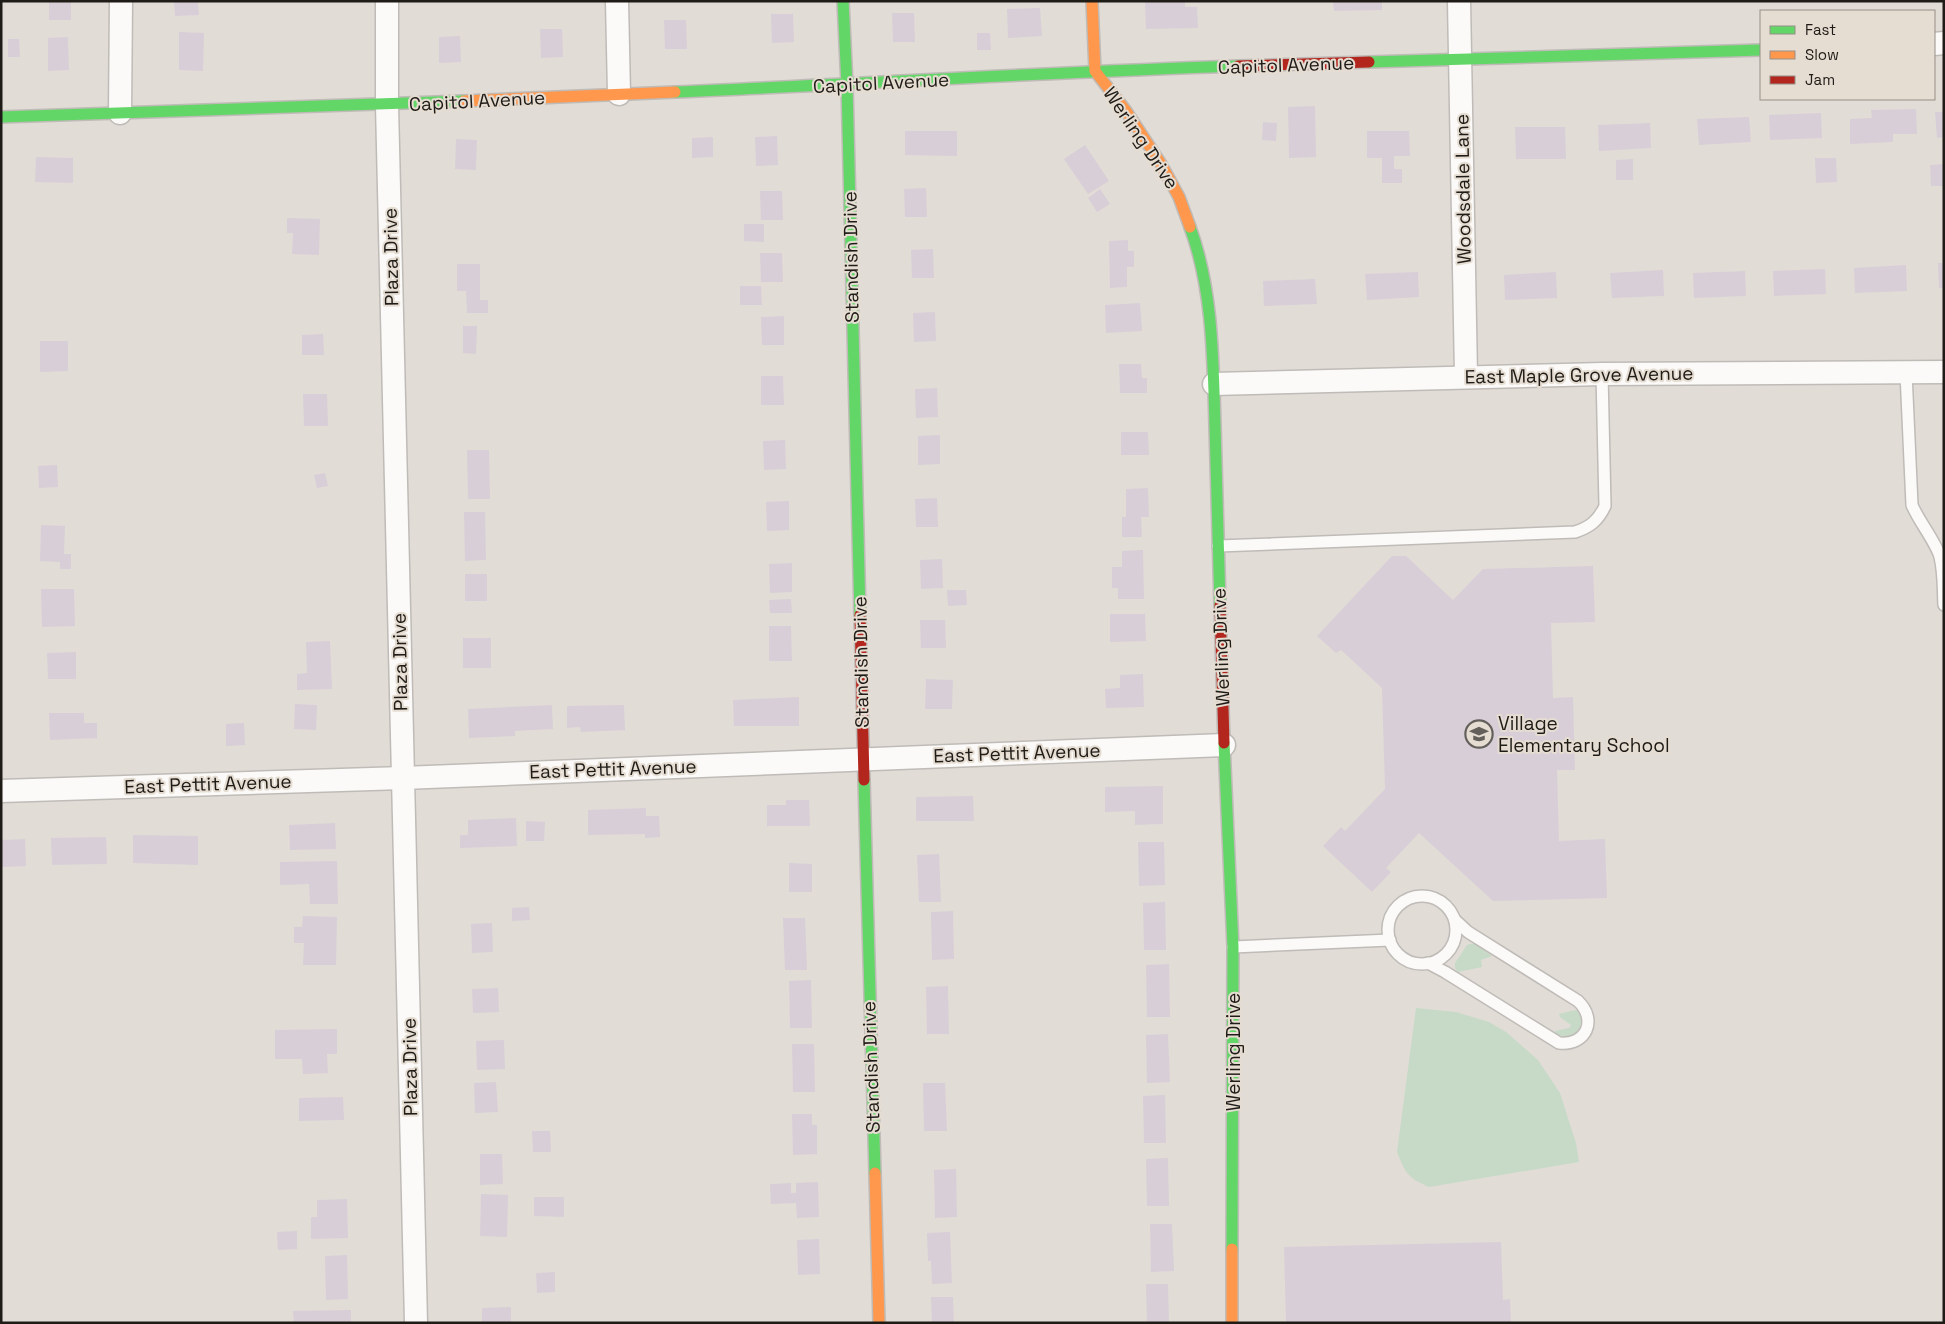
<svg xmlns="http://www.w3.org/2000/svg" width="1945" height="1324" viewBox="0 0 1945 1324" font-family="'Space Grotesk',sans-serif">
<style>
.green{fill:#c6dac7}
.building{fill:#d8ced7}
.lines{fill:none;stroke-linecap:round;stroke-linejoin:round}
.lane-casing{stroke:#bfbbb7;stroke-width:14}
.street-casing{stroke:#bfbbb7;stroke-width:25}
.fast-casing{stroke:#bfbbb7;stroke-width:14}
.slow-casing{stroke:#bfbbb7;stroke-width:14}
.jam-casing{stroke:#bfbbb7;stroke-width:14}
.lane{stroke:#fbfaf9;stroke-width:11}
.street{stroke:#fbfaf9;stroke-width:22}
.fast{stroke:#63d668;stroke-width:11}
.slow{stroke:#ff974d;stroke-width:11}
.jam{stroke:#b3261e;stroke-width:11}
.labels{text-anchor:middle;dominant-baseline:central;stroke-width:4;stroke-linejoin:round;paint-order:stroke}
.street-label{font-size:19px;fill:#1f1b17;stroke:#e6ddd2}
.poi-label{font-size:19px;fill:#1f1b17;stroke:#e6ddd2;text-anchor:start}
</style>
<rect width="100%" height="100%" fill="#e2dcd7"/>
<!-- green -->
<g class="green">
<polygon points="1470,944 1475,944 1492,956 1481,960 1482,967 1458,972 1455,968 1455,963 1467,945"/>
<path d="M1416 1008 1456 1012 1489 1022 1506 1032 1538 1060 1560 1093 1576 1143 1579 1162 1429 1187C1407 1177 1406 1174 1397 1152Z"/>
<path d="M1575 1010 1579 1011C1585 1024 1579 1034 1566 1037L1555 1034V1031L1569 1028 1571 1025 1560 1017 1559 1014Z"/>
</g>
<!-- building -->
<g class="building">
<rect x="49" y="1" width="22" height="19"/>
<polygon points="174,1 198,1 199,15 175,16"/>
<polygon points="1145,1 1185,1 1185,7 1197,7 1198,28 1146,29"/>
<polygon points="1333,1 1382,1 1382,10 1334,11"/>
<polygon points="1040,8 1042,36 1008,38 1007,9"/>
<polygon points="892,13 914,13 915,42 893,42"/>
<polygon points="771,14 793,14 794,42 772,43"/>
<polygon points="664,20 686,20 687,49 665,49"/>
<polygon points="540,29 562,29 563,57 541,58"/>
<polygon points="179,32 204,33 203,71 179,70"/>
<polygon points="977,33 990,33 991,50 977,50"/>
<polygon points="460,36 461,62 439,63 439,37"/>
<polygon points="68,37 69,70 48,71 48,38"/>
<polygon points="8,39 19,39 20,57 8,57"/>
<polygon points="1315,106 1316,157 1289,158 1288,107"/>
<polygon points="1916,109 1917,134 1893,134 1893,142 1850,144 1850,119 1872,118 1871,110"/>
<polygon points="1935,112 1944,112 1944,137 1937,138"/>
<polygon points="1821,113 1822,138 1770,140 1769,115"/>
<polygon points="1749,117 1751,142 1699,145 1697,119"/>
<polygon points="1263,122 1277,123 1276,141 1262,140"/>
<polygon points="1650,123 1651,148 1599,151 1598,125"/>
<polygon points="1515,127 1565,127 1566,159 1516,159"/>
<polygon points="905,131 957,131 957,156 905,155"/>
<polygon points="1367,131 1409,131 1410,156 1394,156 1394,169 1402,169 1402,183 1382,183 1382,158 1367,158"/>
<polygon points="777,136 778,165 756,166 755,137"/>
<polygon points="713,137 713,157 692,158 692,138"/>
<polygon points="456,139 477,140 476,170 455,169"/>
<polygon points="1085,145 1109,181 1088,194 1064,159"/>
<polygon points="36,157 73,158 73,183 35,182"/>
<polygon points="1815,158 1836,158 1837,182 1816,183"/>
<polygon points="1633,159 1633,180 1616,180 1616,160"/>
<polygon points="1944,164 1944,186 1931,186 1930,165"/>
<polygon points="926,188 927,217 905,217 904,189"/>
<polygon points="1100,189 1110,204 1097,212 1088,198"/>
<polygon points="760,191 782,191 783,220 761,220"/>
<polygon points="287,218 320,219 319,255 292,254 293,233 287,233"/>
<polygon points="744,224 764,224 764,242 744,241"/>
<polygon points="1128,240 1128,251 1134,251 1134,267 1127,267 1127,287 1110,288 1109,241"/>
<polygon points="933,249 934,278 912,278 911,250"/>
<polygon points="760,253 782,253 783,282 761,282"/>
<polygon points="1938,263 1944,263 1944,288 1939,288"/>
<polygon points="457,264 480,264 480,300 488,300 488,313 467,313 466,291 457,291"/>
<polygon points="1906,265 1907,291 1855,293 1854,268"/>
<polygon points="1825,269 1826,294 1774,296 1773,271"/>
<polygon points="1663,270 1664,296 1612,298 1610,273"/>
<polygon points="1745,271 1746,296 1694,298 1693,273"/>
<polygon points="1418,272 1419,297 1367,300 1365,274"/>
<polygon points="1556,272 1557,298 1505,300 1504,275"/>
<polygon points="1315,279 1317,304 1264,306 1263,281"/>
<polygon points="740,286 761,286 762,305 740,305"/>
<polygon points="1140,303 1142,331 1106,333 1105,305"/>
<polygon points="935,312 936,341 914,342 913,313"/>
<polygon points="784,316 784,345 762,345 761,317"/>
<polygon points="463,326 477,326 476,354 463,353"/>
<polygon points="323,334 324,355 302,355 302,335"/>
<polygon points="40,341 68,341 68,371 40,372"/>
<polygon points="1119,364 1141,364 1142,378 1147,378 1147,393 1120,393"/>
<polygon points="761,376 783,376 784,405 761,405"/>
<polygon points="937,388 938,417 916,418 915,389"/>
<polygon points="303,394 327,394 328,426 304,426"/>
<polygon points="1121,432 1148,432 1149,455 1121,455"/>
<polygon points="940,435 940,464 918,465 918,436"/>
<polygon points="785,440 786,469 764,470 763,441"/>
<polygon points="467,450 489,450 490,499 468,499"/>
<polygon points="57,465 58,487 39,488 38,466"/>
<polygon points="325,473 328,486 317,488 314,475"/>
<polygon points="1148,488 1149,517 1141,517 1142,537 1122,537 1122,517 1126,517 1126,489"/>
<polygon points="937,498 938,527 916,527 915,499"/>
<polygon points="789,501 789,530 767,531 766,502"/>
<polygon points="464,512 485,512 486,560 465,561"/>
<polygon points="41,525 65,526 64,554 71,554 71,569 60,569 60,562 40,561"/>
<polygon points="1143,550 1144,599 1118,599 1118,588 1112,588 1112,567 1122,567 1122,551"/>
<polygon points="1392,556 1406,556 1453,600 1483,569 1593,566 1595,622 1551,623 1553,698 1573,697 1575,770 1557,770 1559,841 1605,839 1607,898 1493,901 1419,833 1386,868 1391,872 1372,892 1323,846 1341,827 1345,831 1385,789 1382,688 1341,650 1336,653 1317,636"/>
<polygon points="942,559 943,588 921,589 920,560"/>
<polygon points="792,563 792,592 770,593 769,564"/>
<rect x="465" y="574" width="22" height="27"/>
<polygon points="41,589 74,589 75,626 42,627"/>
<polygon points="947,590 966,590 967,605 948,606"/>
<polygon points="791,599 792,613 770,613 769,600"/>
<polygon points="1110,614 1145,614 1146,641 1110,642"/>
<polygon points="920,620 945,620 946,648 921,648"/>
<polygon points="769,626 791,626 792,661 769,661"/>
<rect x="463" y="638" width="28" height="30"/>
<polygon points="330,641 332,689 297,690 297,674 307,673 306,642"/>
<polygon points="76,652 76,679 48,679 47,653"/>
<polygon points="1143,674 1144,707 1106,708 1105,689 1120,688 1120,675"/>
<polygon points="926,679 953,680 952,709 925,709"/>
<polygon points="799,697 799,726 734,726 733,700"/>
<polygon points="295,704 317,705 316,730 294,729"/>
<polygon points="552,705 553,729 515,731 515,736 469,738 468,709"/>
<polygon points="624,705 625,730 581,732 580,727 567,728 567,706"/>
<polygon points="49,713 84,713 84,723 97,723 97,738 50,740"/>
<polygon points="244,723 245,745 226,746 226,724"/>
<polygon points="1163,786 1163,824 1135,825 1135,811 1105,812 1105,787"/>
<polygon points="973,796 974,821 916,821 916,797"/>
<polygon points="786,800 809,800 810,826 767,826 767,805 786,805"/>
<polygon points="646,808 646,816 659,816 660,837 645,838 645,834 588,835 588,810"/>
<polygon points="516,818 517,846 460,848 460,835 468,835 468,820"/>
<polygon points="526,821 545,822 544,841 526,841"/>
<polygon points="335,823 336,849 290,850 289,825"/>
<polygon points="133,835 198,836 198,865 133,863"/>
<polygon points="106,837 107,864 52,865 51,838"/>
<polygon points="25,839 26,866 1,867 1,840"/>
<polygon points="1138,842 1164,842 1165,885 1139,886"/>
<polygon points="939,854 941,902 919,902 917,855"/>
<polygon points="337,861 338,904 310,904 309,884 280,885 280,862"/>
<polygon points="789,863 812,864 812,892 789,892"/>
<polygon points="1165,902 1166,950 1144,950 1143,903"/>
<polygon points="529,907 530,920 512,921 512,908"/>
<polygon points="953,911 954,959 932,960 931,912"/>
<polygon points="303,916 337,917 336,965 303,965 304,943 294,943 294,927 302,927"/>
<polygon points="783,918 805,918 807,970 785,970"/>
<polygon points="492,923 493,952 472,953 471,924"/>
<polygon points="1169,964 1170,1017 1147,1017 1146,965"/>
<polygon points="811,980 812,1028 790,1028 789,981"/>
<polygon points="948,986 949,1034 927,1034 926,987"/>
<polygon points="498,988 499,1012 473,1013 472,989"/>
<polygon points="337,1029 337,1054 327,1054 328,1073 303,1074 302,1059 275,1059 275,1030"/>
<polygon points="1168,1034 1170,1082 1147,1083 1146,1035"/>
<polygon points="504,1040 505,1069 477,1070 476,1041"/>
<polygon points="792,1044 814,1044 815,1092 793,1092"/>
<polygon points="496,1082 498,1112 475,1113 474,1083"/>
<polygon points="923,1083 945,1083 947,1131 924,1131"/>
<polygon points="1165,1095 1166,1143 1144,1143 1143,1096"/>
<polygon points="343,1097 344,1120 299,1121 299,1098"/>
<polygon points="792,1114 812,1114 812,1125 817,1125 817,1154 793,1155"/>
<polygon points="532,1131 550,1131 551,1152 533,1152"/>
<polygon points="480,1154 502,1154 503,1184 480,1185"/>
<polygon points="1168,1158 1169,1206 1147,1206 1146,1159"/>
<polygon points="956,1169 957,1217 935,1218 934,1170"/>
<polygon points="818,1182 819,1217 797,1218 796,1203 771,1204 770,1184 791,1183 791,1193 796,1193 796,1183"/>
<polygon points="481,1194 508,1195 507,1237 480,1236"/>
<polygon points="534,1197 564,1197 564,1217 534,1216"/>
<polygon points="347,1199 348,1238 311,1239 311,1217 317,1217 317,1200"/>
<polygon points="1150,1224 1172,1224 1174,1271 1151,1272"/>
<polygon points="297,1231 297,1249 278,1250 277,1232"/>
<polygon points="950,1232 952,1283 932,1284 931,1261 928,1261 927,1233"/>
<polygon points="819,1239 820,1274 798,1275 797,1240"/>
<polygon points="1501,1242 1503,1300 1510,1299 1511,1323 1286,1323 1284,1247"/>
<polygon points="347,1255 348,1299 326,1300 325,1256"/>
<polygon points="555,1272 555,1292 537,1293 536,1273"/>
<polygon points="1146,1284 1168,1284 1169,1323 1147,1323"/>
<polygon points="931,1297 953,1297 954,1323 932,1323"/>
<polygon points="511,1307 511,1323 482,1323 482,1308"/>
<polygon points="351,1310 351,1323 294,1323 293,1311"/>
</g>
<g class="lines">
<!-- lane casing -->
<g class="lane-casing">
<g id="lane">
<path d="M1906 373 1912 505C1918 520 1937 544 1940 557 1944 573 1943 589 1944 605"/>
<path d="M1218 546 1575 532C1590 527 1598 521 1605 506L1602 374"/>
<circle cx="1422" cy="930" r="34"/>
<polyline points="1233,947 1390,940"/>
<path d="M1428 963 1445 972 1559 1043C1586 1046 1598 1020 1578 1001L1468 932 1455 920"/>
</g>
</g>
<!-- street casing -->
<g class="street-casing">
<g id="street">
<polyline points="387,1 387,105 416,1323"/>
<polyline points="617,1 619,94"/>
<polyline points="1459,1 1466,376"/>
<polyline points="1934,44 1944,43"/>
<polyline points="120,113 121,1"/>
<polyline points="1214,384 1602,374 1944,372"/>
<polyline points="1,791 403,778 1224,745"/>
</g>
</g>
<!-- fast casing -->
<g class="fast-casing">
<g id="fast">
<polyline points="843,1 847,85 860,615"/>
<polyline points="1369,62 1761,50"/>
<path d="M675 92C863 84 1050 72 1238 66"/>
<polyline points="1,117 464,101"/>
<path d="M1190 227C1213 290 1213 359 1215 426 1217 485 1218 545 1220 605"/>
<polyline points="1224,743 1233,947 1232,1249"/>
<polyline points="864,780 875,1173"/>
</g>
</g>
<!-- slow casing -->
<g class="slow-casing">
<g id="slow">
<polyline points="1092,1 1095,71 1126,111 1161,164 1179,197 1190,227"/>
<polyline points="464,101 675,92"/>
<polyline points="875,1173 879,1323"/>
<polyline points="1232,1323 1232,1249"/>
</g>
</g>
<!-- jam casing -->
<g class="jam-casing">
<g id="jam">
<polyline points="1238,66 1369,62"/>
<polyline points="1220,605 1224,743"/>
<polyline points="860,615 864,780"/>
</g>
</g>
<!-- lane -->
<use href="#lane" class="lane"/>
<!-- street -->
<use href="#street" class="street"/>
<!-- fast -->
<use href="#fast" class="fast"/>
<!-- slow -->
<use href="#slow" class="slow"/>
<!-- jam -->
<use href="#jam" class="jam"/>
</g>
<!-- icons -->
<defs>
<g id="school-ring" transform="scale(1.4375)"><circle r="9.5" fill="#e6ddd2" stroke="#635f5a" stroke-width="1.5"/><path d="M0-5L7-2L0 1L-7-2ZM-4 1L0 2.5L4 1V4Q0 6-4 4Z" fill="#635f5a"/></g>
</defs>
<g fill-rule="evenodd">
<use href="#school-ring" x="1479" y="734"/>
</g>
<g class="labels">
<!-- street labels -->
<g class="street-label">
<text transform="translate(1286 65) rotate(-2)">Capitol Avenue</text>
<text transform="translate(881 83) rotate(-3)">Capitol Avenue</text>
<text transform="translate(477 101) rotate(-3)">Capitol Avenue</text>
<text transform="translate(1141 138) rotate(56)">Werling Drive</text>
<text transform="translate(1463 189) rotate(-91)">Woodsdale Lane</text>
<text transform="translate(391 257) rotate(-91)">Plaza Drive</text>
<text transform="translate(851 257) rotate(-91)">Standish Drive</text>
<text transform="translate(1579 375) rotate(-1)">East Maple Grove Avenue</text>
<text transform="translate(1221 647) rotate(-92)">Werling Drive</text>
<text transform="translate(400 662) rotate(-91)">Plaza Drive</text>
<text transform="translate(861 662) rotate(-91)">Standish Drive</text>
<text transform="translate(1017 753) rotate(-2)">East Pettit Avenue</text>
<text transform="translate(613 769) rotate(-2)">East Pettit Avenue</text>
<text transform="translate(208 784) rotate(-2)">East Pettit Avenue</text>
<text transform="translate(1233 1052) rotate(-90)">Werling Drive</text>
<text transform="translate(410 1067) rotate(-91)">Plaza Drive</text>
<text transform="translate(871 1067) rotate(-92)">Standish Drive</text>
</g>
<!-- poi labels -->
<g class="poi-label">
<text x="1498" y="723">Village<tspan x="1498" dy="22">Elementary School</tspan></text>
</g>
</g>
<!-- border -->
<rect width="1945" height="1324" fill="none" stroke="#1f1b17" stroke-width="5"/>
<!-- legend -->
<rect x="1760" y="10" width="175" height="90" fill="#e6ddd2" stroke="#968f87"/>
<rect x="1770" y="26" width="25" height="8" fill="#63d668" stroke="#968f87"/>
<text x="1805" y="35" font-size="15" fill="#1f1b17">Fast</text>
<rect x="1770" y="51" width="25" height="8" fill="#ff974d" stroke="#968f87"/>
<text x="1805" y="60" font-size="15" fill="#1f1b17">Slow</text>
<rect x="1770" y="76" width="25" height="8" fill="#b3261e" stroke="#968f87"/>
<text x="1805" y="85" font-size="15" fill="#1f1b17">Jam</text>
</svg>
